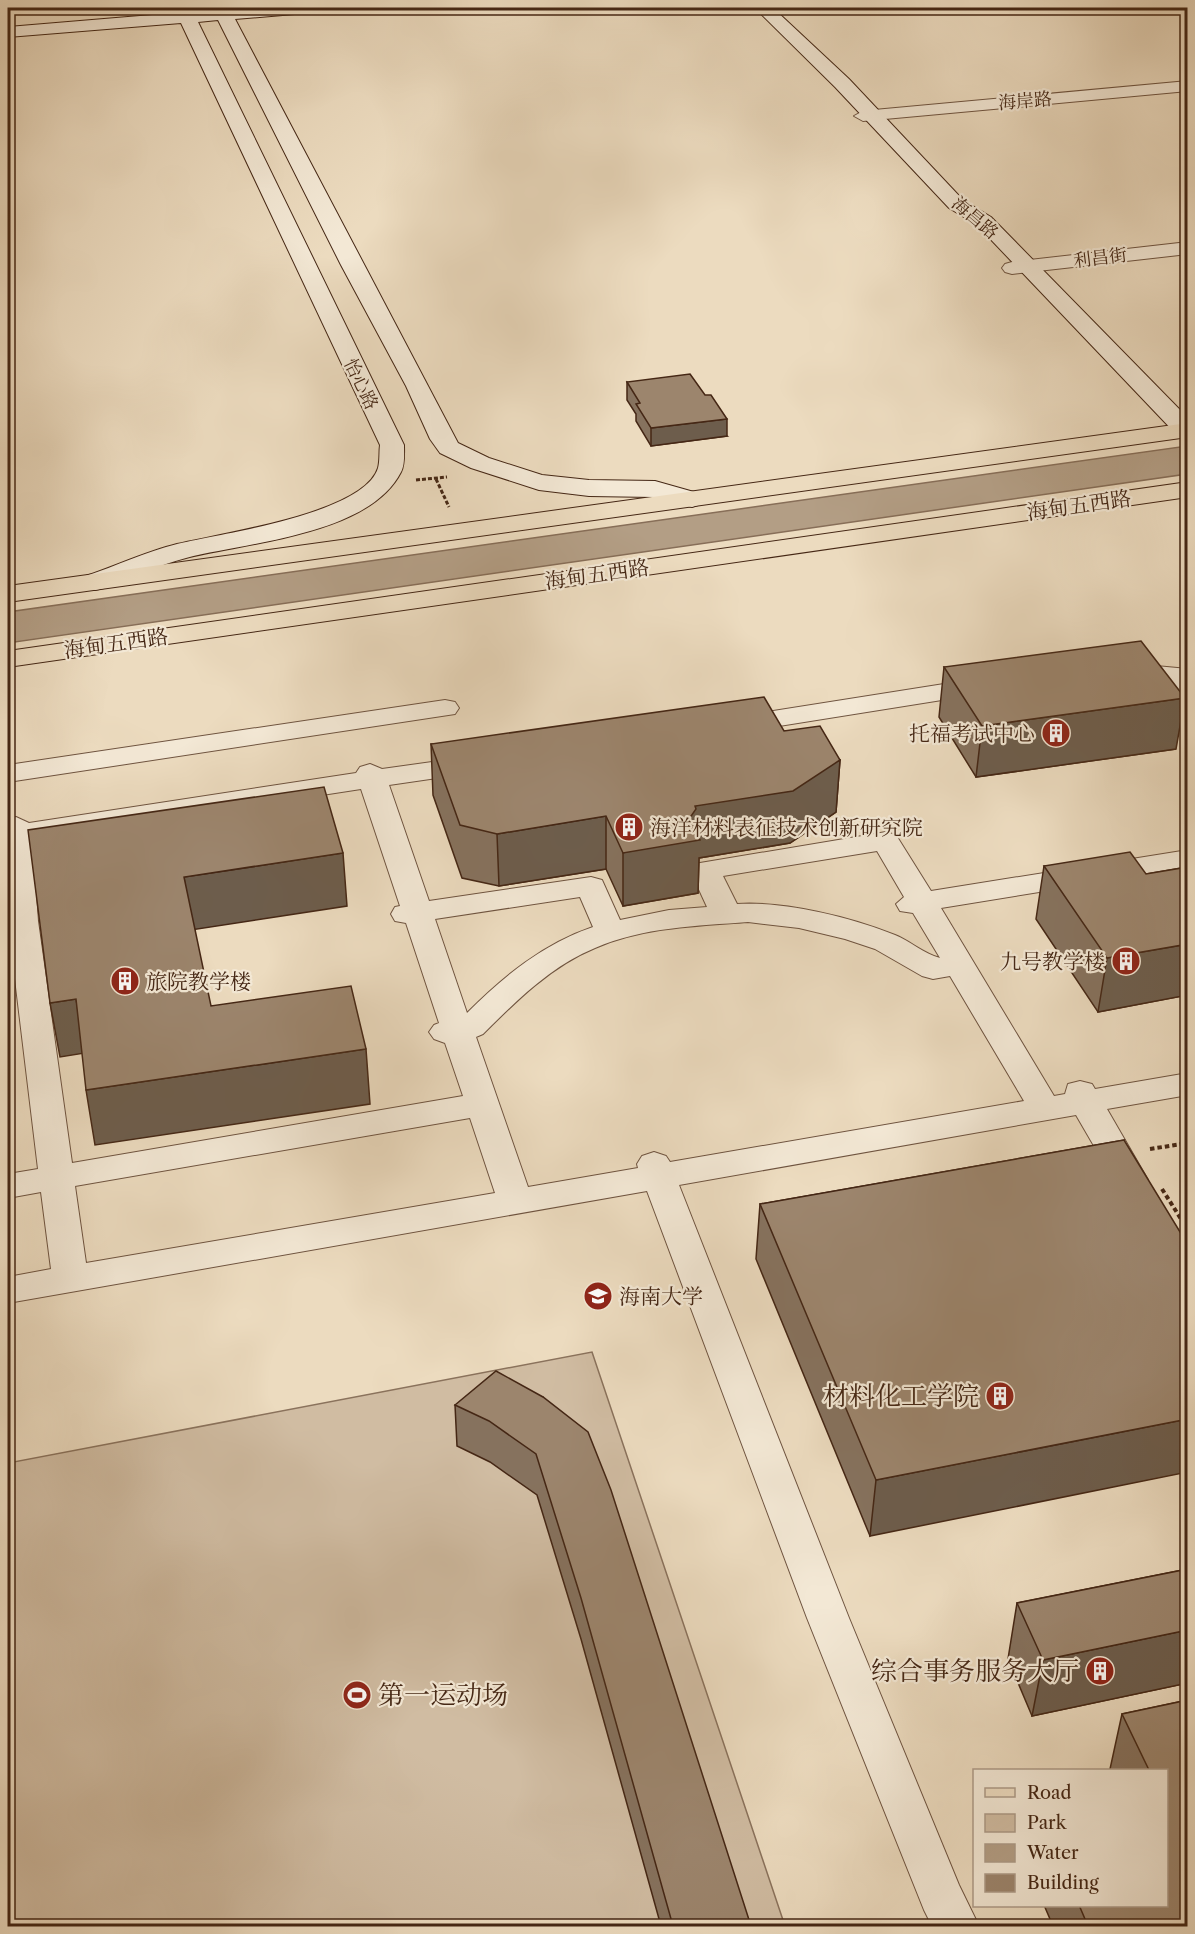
<svg xmlns="http://www.w3.org/2000/svg" width="1195" height="1934" viewBox="0 0 1195 1934" font-family="'Libre Caslon Text','Noto Serif SC',serif">
<style>
.green{fill:#d0bca2;stroke:#8a725c;stroke-width:1.5}
.water{fill:#b39e85;stroke:#876e58;stroke-width:1.5}
.lines{fill:none;stroke-linecap:round;stroke-linejoin:round}
.street-casing{stroke:#6f5440;stroke-width:2}
.secondary-casing{stroke:#452715;stroke-width:2}
.primary-casing{stroke:#452715;stroke-width:2}
.path-far1{stroke:#452715;stroke-width:3;stroke-dasharray:4 2;stroke-linecap:butt}
.path{stroke:#452715;stroke-width:4;stroke-dasharray:4.5 3;stroke-linecap:butt}
.street{fill:#f3e8d5;fill-rule:evenodd}
.secondary{fill:#f3e8d5;fill-rule:evenodd}
.primary{fill:#ecdbbf;fill-rule:evenodd}
.wall{fill:#86725e;stroke:#452715;stroke-width:1.5}
.shaded-wall{fill:#6d5d4c;stroke:#452715;stroke-width:1.5}
.building{fill:#9c856d;stroke:#452715;stroke-width:1.5}
.labels{text-anchor:middle;dominant-baseline:central;stroke-width:4.5;stroke-linejoin:round;paint-order:stroke}
.far-street-label{font-size:18px;fill:#452715;stroke:#f3e8d5}
.street-label{font-size:21px;fill:#452715;stroke:#f3e8d5}
.poi-label{font-size:21px;fill:#452715;stroke:#f3e8d5;text-anchor:start}
.near-poi-label{font-size:26px;fill:#452715;stroke:#f3e8d5;text-anchor:end}
</style>
<rect width="100%" height="100%" fill="#ecdbbf"/>
<filter id="stains"><feTurbulence type="fractalNoise" baseFrequency=".00333" numOctaves="4"/><feColorMatrix values="0 0 0 0 .2 0 0 0 0 .09 0 0 0 0 .02 0 0 0 .5 -.17"/></filter>
<radialGradient id="worn" r=".72"><stop offset=".6" stop-color="#630" stop-opacity="0"/><stop offset="1" stop-color="#630" stop-opacity=".3"/></radialGradient>
<!-- green -->
<polygon class="green" points="592,1352 785,1926 8,1926 8,1463"/>
<!-- water -->
<polygon class="water" points="1187,446 1187,474 8,643 8,612"/>
<g class="lines">
<!-- street casing -->
<g class="street-casing">
<g id="street">
<polygon points="1188,81 1188,91 863,121 854,116 863,111"/>
<polygon points="1188,242 1188,254 1012,274 1005,272 1002,268 1005,264 1012,262"/>
<polygon points="1124,663 1188,669 1188,695 1178,693 1170,682 1114,677 1111,671 1114,665"/>
<polygon points="982,678 992,680 996,686 992,692 735,733 725,731 721,725 725,719 735,717"/>
<polygon points="445,700 455,702 459,708 455,714 8,782 8,765"/>
<path d="M475 756 485 759 489 765 485 771 389 785 429 901 591 877 602 880 620 920 669 910 707 907 690 870 694 864 886 832 896 835 931 891 1188 850V868L941 908 1054 1096 1065 1094 1068 1084 1080 1081 1092 1084 1095 1089 1188 1073V1095L1107 1109 1148 1180 1143 1189 1131 1192 1119 1189 1076 1115 679 1185 849 1618 959 1885 979 1926H932L924 1910 807 1618 647 1191 8 1303V1277L51 1269 41 1192 8 1198V1174L38 1169 8 921V819L16 817 29 823 356 773 360 767 370 764 382 769ZM361 789 400 906 395 907 391 914 395 921 406 923 439 1023 434 1025 429 1032 434 1039 445 1043 463 1096 72 1163 38 921 32 840ZM877 851 904 897 896 904 900 911 913 913 940 958C924 954 910 941 895 935 851 917 784 901 737 904L723 876ZM580 897 593 927C543 944 504 976 467 1013L435 919ZM748 922 799 928 845 939 875 949 922 976 933 979 950 976 1024 1101 670 1162 666 1156 654 1152 642 1156 637 1164 638 1168 528 1187 476 1037 483 1034C516 1001 551 966 595 948 643 927 697 926 748 922ZM470 1118 495 1193 86 1263 75 1186Z"/>
</g>
</g>
<!-- secondary casing -->
<g class="secondary-casing">
<g id="secondary">
<path d="M174 8H190L193 12 213 10V8H315L306 13 235 19 458 443 489 458 542 475 589 480 655 481 701 494 705 499 701 504 692 507 654 497 589 496 539 490 471 468 440 453 430 439 406 386 341 265 218 20 198 22 404 445C404 453 405 465 401 472 369 535 248 542 186 558 158 565 132 578 104 588L95 590 86 588 82 582 86 576C116 566 145 552 177 544 219 534 364 514 378 468 380 461 379 452 380 445L181 23 8 37V27L176 13Z"/>
<polygon points="755,8 773,8 849,79 963,200 991,217 1188,418 1188,437 1177,435 977,225 949,208 835,87"/>
</g>
</g>
<!-- primary casing -->
<g class="primary-casing">
<g id="primary">
<polygon points="1188,423 1188,437 8,602 8,586"/>
<polygon points="1188,482 1188,497 8,667 8,651"/>
</g>
</g>
<!-- path-far1 -->
<g class="path-far1">
<polyline points="436,479 449,507"/>
<polyline points="416,480 447,477"/>
</g>
<!-- path -->
<g class="path">
<polyline points="1150,1149 1188,1143"/>
<polyline points="1162,1189 1188,1230"/>
</g>
<!-- street -->
<use href="#street" class="street"/>
<!-- secondary -->
<use href="#secondary" class="secondary"/>
<!-- primary -->
<use href="#primary" class="primary"/>
</g>
<!-- wall -->
<g class="wall">
<polygon points="627,382 727,436 651,446 636,421 636,414 627,400"/>
<polygon points="944,667 1176,749 976,777 939,717"/>
<polygon points="784,731 840,760 836,812 790,843 699,858 698,893 623,906 606,869 499,886 462,878 433,795 431,744"/>
<polygon points="1044,866 1146,874 1188,867 1188,995 1098,1012 1036,919"/>
<polygon points="1124,1140 870,1536 756,1259 760,1204"/>
<polygon points="543,1397 751,1926 661,1926 581,1639 537,1495 490,1462 457,1446 455,1405"/>
<polygon points="1188,1569 1188,1683 1032,1716 1008,1659 1017,1603"/>
<polygon points="1188,1700 1188,1926 1053,1926 1044,1905 1167,1905 1167,1770 1110,1770 1110,1769 1122,1714"/>
</g>
<!-- shaded-wall -->
<g class="shaded-wall">
<polygon points="727,419 727,436 651,446 651,428"/>
<polygon points="1185,698 1176,749 976,777 982,726"/>
<polygon points="840,760 836,812 790,843 699,858 698,893 623,906 623,853 689,819 695,806"/>
<polygon points="606,816 606,869 499,886 497,834"/>
<polygon points="343,853 347,906 191,930 184,877"/>
<polygon points="1188,944 1188,995 1098,1012 1107,958"/>
<polygon points="76,999 85,1053 60,1057 50,1003"/>
<polygon points="366,1049 370,1104 95,1145 86,1090"/>
<polygon points="1188,1419 1188,1472 870,1536 876,1480"/>
<polygon points="1188,1630 1188,1683 1032,1716 1043,1660"/>
</g>
<!-- building -->
<g class="building">
<polygon points="690,374 705,395 711,395 727,419 651,428 636,404 640,403 627,382"/>
<polygon points="1141,641 1185,698 982,726 944,667"/>
<polygon points="764,697 784,731 820,726 840,760 793,791 695,806 696,809 689,819 700,840 623,853 606,816 497,834 460,825 431,744"/>
<polygon points="324,787 343,853 184,877 211,1006 351,986 366,1049 86,1090 76,999 50,1003 28,830"/>
<polygon points="1130,852 1146,874 1188,867 1188,944 1107,958 1044,866"/>
<polygon points="1124,1140 1188,1245 1188,1419 876,1480 760,1204"/>
<polygon points="496,1371 543,1397 588,1432 611,1490 751,1926 673,1926 581,1598 536,1454 489,1421 455,1405"/>
<polygon points="1188,1569 1188,1630 1043,1660 1017,1603"/>
<polygon points="1188,1700 1188,1926 1088,1926 1079,1905 1167,1905 1167,1770 1149,1770 1122,1714"/>
</g>
<!-- icons -->
<defs>
<g id="building-disc" transform="scale(1.5)"><circle r="9.5" fill="#8f2418" stroke="#f3e8d5"/><path d="M-4-6H4V6H1V3H-1V6H-4ZM-2.5-4.3h1.7v1.8h-1.7ZM.8-4.3h1.7v1.8H.8ZM-2.5-1h1.7V.8h-1.7ZM.8-1h1.7V.8H.8Z" fill="#fff"/></g>
<g id="university-disc" transform="scale(1.5)"><circle r="9.5" fill="#8f2418" stroke="#f3e8d5"/><path d="M0-5L7-2L0 1L-7-2ZM-4 1L0 2.5L4 1V4Q0 6-4 4Z" fill="#fff"/></g>
<g id="stadium-disc" transform="scale(1.5)"><circle r="9.5" fill="#8f2418" stroke="#f3e8d5"/><path d="M0-5a6.5 5 0 1 0 0 10a6.5 5 0 1 0 0-10ZM-3.5-1.8h7v3.6h-7Z" fill="#fff"/></g>
</defs>
<g fill-rule="evenodd">
<use href="#building-disc" x="1056" y="733"/>
<use href="#building-disc" x="629" y="827"/>
<use href="#building-disc" x="1126" y="961"/>
<use href="#building-disc" x="125" y="981"/>
<use href="#university-disc" x="598" y="1296"/>
<use href="#building-disc" x="1000" y="1396"/>
<use href="#building-disc" x="1100" y="1671"/>
<use href="#stadium-disc" x="357" y="1695"/>
</g>
<g class="labels">
<!-- far-street labels -->
<g class="far-street-label">
<text transform="translate(1025 101) rotate(-5)">海岸路</text>
<text transform="translate(975 218) rotate(40)">海昌路</text>
<text transform="translate(1100 258) rotate(-7)">利昌街</text>
<text transform="translate(361 384) rotate(64)">怡心路</text>
</g>
<!-- street labels -->
<g class="street-label">
<text transform="translate(1079 505) rotate(-8)">海甸五西路</text>
<text transform="translate(597 574) rotate(-8)">海甸五西路</text>
<text transform="translate(116 643) rotate(-8)">海甸五西路</text>
</g>
<!-- poi labels -->
<g class="poi-label">
<text x="1035" y="733" text-anchor="end">托福考试中心</text>
<text x="650" y="827">海洋材料表征技术创新研究院</text>
<text x="1105" y="961" text-anchor="end">九号教学楼</text>
<text x="146" y="981">旅院教学楼</text>
<text x="619" y="1296">海南大学</text>
</g>
<!-- near-poi labels -->
<g class="near-poi-label">
<text x="979" y="1396">材料化工学院</text>
<text x="1079" y="1671">综合事务服务大厅</text>
<text x="378" y="1695" text-anchor="start">第一运动场</text>
</g>
</g>
<!-- margin -->
<rect width="1195" height="1934" fill="none" stroke="#ecdbbf" stroke-width="30"/>
<rect x="9" y="9" width="1177" height="1916" fill="none" stroke="#452715" stroke-width="3"/>
<rect x="15" y="15" width="1165" height="1904" fill="none" stroke="#452715" stroke-width="1.5"/>
<!-- legend -->
<rect x="973" y="1769" width="195" height="138" fill="#f3e8d5" stroke="#ad9b88" stroke-width="1.5"/>
<rect x="985" y="1788" width="30" height="9" fill="#ecdbbf" stroke="#ad9b88" stroke-width="1.5"/>
<text x="1027" y="1799" font-size="18" fill="#452715">Road</text>
<rect x="985" y="1814" width="30" height="18" fill="#d0bca2" stroke="#ad9b88" stroke-width="1.5"/>
<text x="1027" y="1829" font-size="18" fill="#452715">Park</text>
<rect x="985" y="1844" width="30" height="18" fill="#b39e85" stroke="#ad9b88" stroke-width="1.5"/>
<text x="1027" y="1859" font-size="18" fill="#452715">Water</text>
<rect x="985" y="1874" width="30" height="18" fill="#9c856d" stroke="#ad9b88" stroke-width="1.5"/>
<text x="1027" y="1889" font-size="18" fill="#452715">Building</text>
<rect width="100%" height="100%" filter="url(#stains)"/>
<rect width="100%" height="100%" fill="url(#worn)"/>
</svg>
